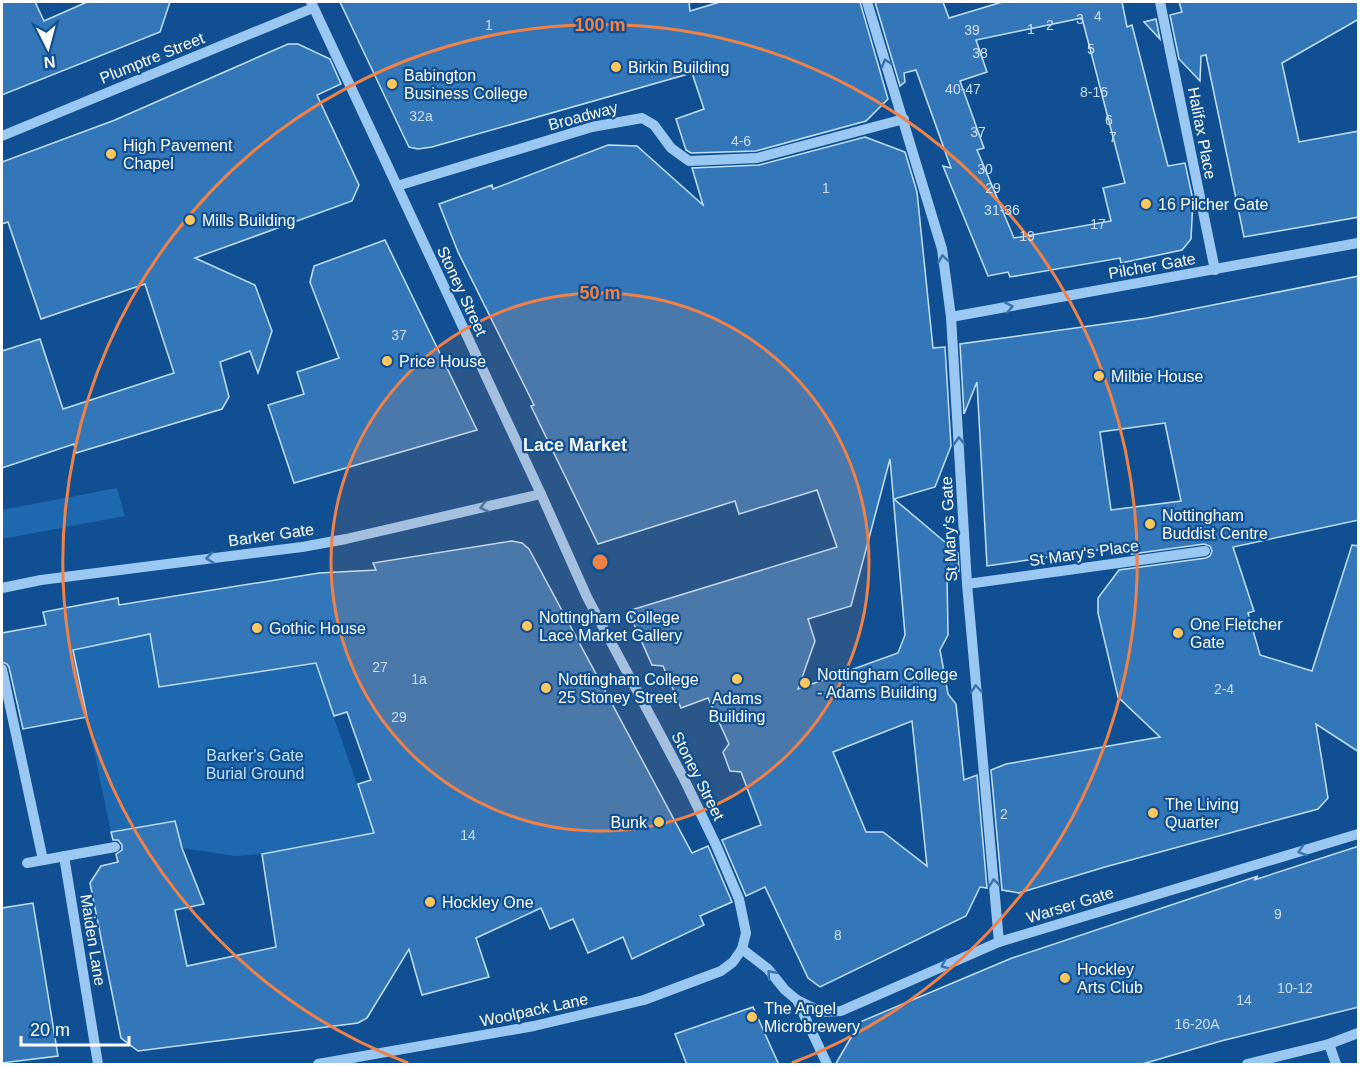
<svg xmlns="http://www.w3.org/2000/svg" width="1360" height="1066" viewBox="0 0 1360 1066" font-family="Helvetica,sans-serif">
<style>
.green{fill:#1e68af}
.building{fill:#3477b9;stroke:#c2e1fe;stroke-width:1.5;fill-rule:evenodd}
.lines{fill:none;stroke-linecap:round;stroke-linejoin:round}
.minor{stroke:#9bc8f3;stroke-width:10}
.oneway{stroke:#3a74af}
.ring{fill:none;stroke:#ee8249;stroke-width:3}
.poi-dot{fill:#ffc75d;stroke:#105092;stroke-width:2}
.labels{text-anchor:middle;dominant-baseline:central;stroke-width:4.5;stroke-linejoin:round;paint-order:stroke}
.number-label{font-size:14px;fill:#cde}
.street-label{font-size:16px;fill:#fff;stroke:#105092}
.poi-label{font-size:16px;fill:#fff;stroke:#105092;text-anchor:start}
.park-label{font-size:16px;fill:#c2e1fe;stroke:#105092}
.neighbourhood-label{font-size:18px;font-weight:bold;fill:#fff;stroke:#105092}
.centre{fill:#ee8249;stroke:#105092;stroke-width:3}
.ring-label{font-size:18px;text-anchor:middle;font-weight:bold;fill:#ee8249;stroke:#105092;stroke-width:4.5;stroke-linejoin:round;paint-order:stroke}
</style>
<rect width="100%" height="100%" fill="#105092"/>
<!-- green -->
<g class="green">
<polygon points="117,488 125,516 2,539 2,510"/>
<polygon points="145,601 160,687 315,663 386,868 262,854 235,856 182,848 175,822 111,832 73,650 126,639 119,605"/>
</g>
<!-- building -->
<g class="building">
<polygon points="2,2 35,2 44,21 87,2 170,2 160,32 2,95"/>
<polygon points="340,2 689,2 690,11 720,2 860,2 888,99 866,121 756,151 691,153 686,150 676,119 704,109 692,73 432,147 418,149 409,147 406,141"/>
<path d="M875 2H943L949 18 1002 2H1122L1127 27 1132 25 1168 166 1185 163 1193 200 1191 239 1187 244 1182 250 1121 263 1120 258 1010 277 1008 272 988 276 943 166 951 168 916 70 904 73 905 82 900 86ZM1082 18 1125 183 1103 188 1111 221 1014 238 977 150 984 148 960 81 987 72 976 40Z"/>
<polygon points="1179,2 1359,2 1359,19 1282,63 1299,142 1359,131 1359,217 1244,237 1206,55 1201,56 1200,81 1179,59 1170,15 1182,12"/>
<polygon points="1156,19 1160,39 1144,22"/>
<polygon points="288,44 298,44 330,59 341,84 317,95 359,185 352,201 195,258 255,285 272,331 258,373 250,351 220,362 229,397 222,409 76,453 74,444 2,468 2,351 40,339 63,409 174,373 145,284 41,319 8,222 2,224 2,162 115,120"/>
<path d="M865 137 905 152 917 192 933 348 945 347 951 446 935 487 894 499 958 553 959 571 947 573 948 635 940 650 948 694 956 704 964 780 977 775 987 888 980 887 966 916 820 987 808 978 765 887 746 896 722 840 761 825 741 772 730 771 723 752 729 744 708 698 681 708 663 666 652 665 628 611 837 547 817 490 739 514 735 501 598 544 531 406 534 405 458 252 439 204 492 185 493 189 608 145 637 146 703 205 692 168 759 165ZM890 459 905 635 898 653 798 689 815 641 808 619 851 606ZM912 721 927 866 883 832H866L833 752Z"/>
<polygon points="385,240 477,430 294,483 268,405 304,394 297,372 339,358 310,282 314,266"/>
<path d="M1359 276V520L1233 547 1254 611 1248 613 1260 655 1312 671 1352 545 1359 546V752L1316 724 1328 798 1318 809 1105 867 1019 893 1002 890 991 770 1006 764 1160 737 1118 697 1098 613V598L1119 570 1206 558 1210 556 1212 551 1210 546 1204 544 1132 554 1139 544 987 566 977 382 964 414 960 344 1147 318ZM1165 423 1181 501 1111 510 1100 432Z"/>
<polygon points="512,541 522,543 529,549 692,853 708,846 732,902 700,916 704,925 632,959 623,937 588,953 573,919 550,929 541,908 476,938 489,977 422,995 409,949 367,1018 358,1023 138,1051 121,1038 90,883 101,866 118,862 116,854 122,850 122,845 118,840 113,840 111,832 175,821 182,848 204,904 175,910 187,966 276,947 262,854 374,833 358,784 371,780 347,712 334,716 316,663 159,687 150,634 73,650 87,717 23,729 9,667 7,664 2,662 2,633 46,625 43,612 118,598 119,605 319,573 376,570 373,563"/>
<polygon points="1359,846 1359,1007 1221,1041 1139,1065 835,1065 860,1022 1012,958 1258,876 1254,880"/>
<polygon points="33,903 58,1056 2,1063 2,908"/>
<polygon points="753,1007 779,1065 687,1065 675,1034"/>
</g>
<g class="lines">
<!-- minor -->
<g class="minor">
<polyline points="311,2 541,494 587,597 684,779 716,845 739,899 746,933 742,949 733,962 721,971 644,1000 534,1026 318,1064"/>
<polyline points="867,2 942,249 951,317 967,584 999,942"/>
<polyline points="1160,2 1215,270"/>
<polyline points="2,136 313,8"/>
<polyline points="397,186 592,127 642,118 654,125 671,148 689,161 757,158 904,119"/>
<polyline points="951,317 1358,243"/>
<polyline points="967,584 1205,551"/>
<polyline points="2,588 41,580 302,547 346,539 541,494"/>
<polyline points="2,669 43,860"/>
<polyline points="64,856 98,1064"/>
<polyline points="27,863 115,847"/>
<polyline points="742,949 768,969 785,990 797,1000 827,1064"/>
<polyline points="797,1000 821,1012 841,1011 999,942 1358,834"/>
<polyline points="1329,1044 1336,1064"/>
<polyline points="1247,1064 1329,1044 1358,1033"/>
</g>
</g>
<!-- one-way arrows -->
<defs><path id="oneway-chevron" d="M-2-3.5L2.5 0L-2 3.5" fill="none" stroke-width="1.6" stroke-linecap="round" stroke-linejoin="round" transform="scale(1.5)"/></defs>
<g class="oneway">
<use href="#oneway-chevron" transform="translate(886 63) rotate(-107)"/>
<use href="#oneway-chevron" transform="translate(943 259) rotate(-98)"/>
<use href="#oneway-chevron" transform="translate(1009 307) rotate(-10)"/>
<use href="#oneway-chevron" transform="translate(959 441) rotate(-93)"/>
<use href="#oneway-chevron" transform="translate(484 507) rotate(167)"/>
<use href="#oneway-chevron" transform="translate(210 558) rotate(173)"/>
<use href="#oneway-chevron" transform="translate(976 689) rotate(-95)"/>
<use href="#oneway-chevron" transform="translate(1302 851) rotate(163)"/>
<use href="#oneway-chevron" transform="translate(994 883) rotate(-96)"/>
<use href="#oneway-chevron" transform="translate(945 965) rotate(156)"/>
<use href="#oneway-chevron" transform="translate(771 974) rotate(-132)"/>
</g>
<!-- distance rings -->
<circle cx="600" cy="562" r="269" fill="#ee8249" fill-opacity=".12"/>
<g class="ring">
<circle cx="600" cy="562" r="269"/>
<path d="M408 1063A537 537 0 1 1 792 1063"/>
</g>
<!-- markers -->
<g class="poi-dot">
<circle cx="616" cy="67" r="6"/>
<circle cx="392" cy="84" r="6"/>
<circle cx="111" cy="154" r="6"/>
<circle cx="1146" cy="204" r="6"/>
<circle cx="190" cy="220" r="6"/>
<circle cx="387" cy="361" r="6"/>
<circle cx="1099" cy="376" r="6"/>
<circle cx="1150" cy="524" r="6"/>
<circle cx="527" cy="626" r="6"/>
<circle cx="257" cy="628" r="6"/>
<circle cx="1178" cy="633" r="6"/>
<circle cx="737" cy="679" r="6"/>
<circle cx="805" cy="683" r="6"/>
<circle cx="546" cy="688" r="6"/>
<circle cx="1153" cy="813" r="6"/>
<circle cx="659" cy="822" r="6"/>
<circle cx="430" cy="902" r="6"/>
<circle cx="1065" cy="978" r="6"/>
<circle cx="752" cy="1017" r="6"/>
</g>
<g class="labels">
<!-- number labels -->
<g class="number-label">
<text x="1098" y="16">4</text>
<text x="1080" y="19">3</text>
<text x="489" y="25">1</text>
<text x="1050" y="25">2</text>
<text x="1031" y="29">1</text>
<text x="972" y="30">39</text>
<text x="1091" y="49">5</text>
<text x="980" y="53">38</text>
<text x="963" y="89">40-47</text>
<text x="1094" y="92">8-16</text>
<text x="421" y="116">32a</text>
<text x="1109" y="120">6</text>
<text x="978" y="132">37</text>
<text x="1113" y="137">7</text>
<text x="741" y="141">4-6</text>
<text x="985" y="169">30</text>
<text x="826" y="188">1</text>
<text x="993" y="188">29</text>
<text x="1002" y="210">31-36</text>
<text x="1098" y="224">17</text>
<text x="1027" y="236">19</text>
<text x="399" y="335">37</text>
<text x="380" y="667">27</text>
<text x="419" y="679">1a</text>
<text x="1224" y="689">2-4</text>
<text x="399" y="717">29</text>
<text x="1004" y="814">2</text>
<text x="468" y="835">14</text>
<text x="1278" y="914">9</text>
<text x="838" y="935">8</text>
<text x="1295" y="988">10-12</text>
<text x="1244" y="1000">14</text>
<text x="1197" y="1024">16-20A</text>
</g>
<!-- street labels -->
<g class="street-label">
<text transform="translate(152 58) rotate(-22)">Plumptre Street</text>
<text transform="translate(583 116) rotate(-15)">Broadway</text>
<text transform="translate(1202 133) rotate(79)">Halifax Place</text>
<text transform="translate(1152 266) rotate(-10)">Pilcher Gate</text>
<text transform="translate(462 291) rotate(65)">Stoney Street</text>
<text transform="translate(949 529) rotate(-93)">St Mary's Gate</text>
<text transform="translate(271 535) rotate(-8)">Barker Gate</text>
<text transform="translate(1084 553) rotate(-8)">St Mary's Place</text>
<text transform="translate(698 776) rotate(63)">Stoney Street</text>
<text transform="translate(1070 905) rotate(-17)">Warser Gate</text>
<text transform="translate(93 940) rotate(81)">Maiden Lane</text>
<text transform="translate(534 1010) rotate(-12)">Woolpack Lane</text>
</g>
<!-- poi labels -->
<g class="poi-label">
<text x="628" y="67">Birkin Building</text>
<text x="404" y="75">Babington<tspan x="404" dy="18">Business College</tspan></text>
<text x="123" y="145">High Pavement<tspan x="123" dy="18">Chapel</tspan></text>
<text x="1158" y="204">16 Pilcher Gate</text>
<text x="202" y="220">Mills Building</text>
<text x="399" y="361">Price House</text>
<text x="1111" y="376">Milbie House</text>
<text x="1162" y="515">Nottingham<tspan x="1162" dy="18">Buddist Centre</tspan></text>
<text x="539" y="617">Nottingham College<tspan x="539" dy="18">Lace Market Gallery</tspan></text>
<text x="1190" y="624">One Fletcher<tspan x="1190" dy="18">Gate</tspan></text>
<text x="269" y="628">Gothic House</text>
<text x="817" y="674">Nottingham College<tspan x="817" dy="18">- Adams Building</tspan></text>
<text x="558" y="679">Nottingham College<tspan x="558" dy="18">25 Stoney Street</tspan></text>
<text x="737" y="698" text-anchor="middle">Adams<tspan x="737" dy="18">Building</tspan></text>
<text x="1165" y="804">The Living<tspan x="1165" dy="18">Quarter</tspan></text>
<text x="647" y="822" text-anchor="end">Bunk</text>
<text x="442" y="902">Hockley One</text>
<text x="1077" y="969">Hockley<tspan x="1077" dy="18">Arts Club</tspan></text>
<text x="764" y="1008">The Angel<tspan x="764" dy="18">Microbrewery</tspan></text>
</g>
<!-- park labels -->
<g class="park-label">
<text x="255" y="755">Barker's Gate<tspan x="255" dy="18">Burial Ground</tspan></text>
</g>
<!-- neighbourhood labels -->
<g class="neighbourhood-label">
<text x="575" y="445">Lace Market</text>
</g>
</g>
<circle cx="600" cy="562" r="9" class="centre"/>
<g class="ring-label">
<text x="600" y="31">100 m</text>
<text x="600" y="299">50 m</text>
</g>
<!-- border -->
<rect width="1360" height="1066" fill="none" stroke="#ffffff" stroke-width="6"/>
<!-- north arrow -->
<g transform="translate(48 48) rotate(174)" stroke="#105092" stroke-width="4.5" paint-order="stroke">
<path d="M0-4.5L10 22L0 15L-10 22Z" fill="#ffffff"/>
<text y="-9" font-size="16" font-weight="bold" text-anchor="middle" fill="#ffffff">N</text>
</g>
<!-- scale -->
<path d="M21 1036v9h108v-9" fill="none" stroke="#ffffff" stroke-width="3"/>
<text x="30" y="1036" font-size="18" fill="#ffffff" stroke="#105092" stroke-width="4.5" paint-order="stroke">20 m</text>
</svg>
